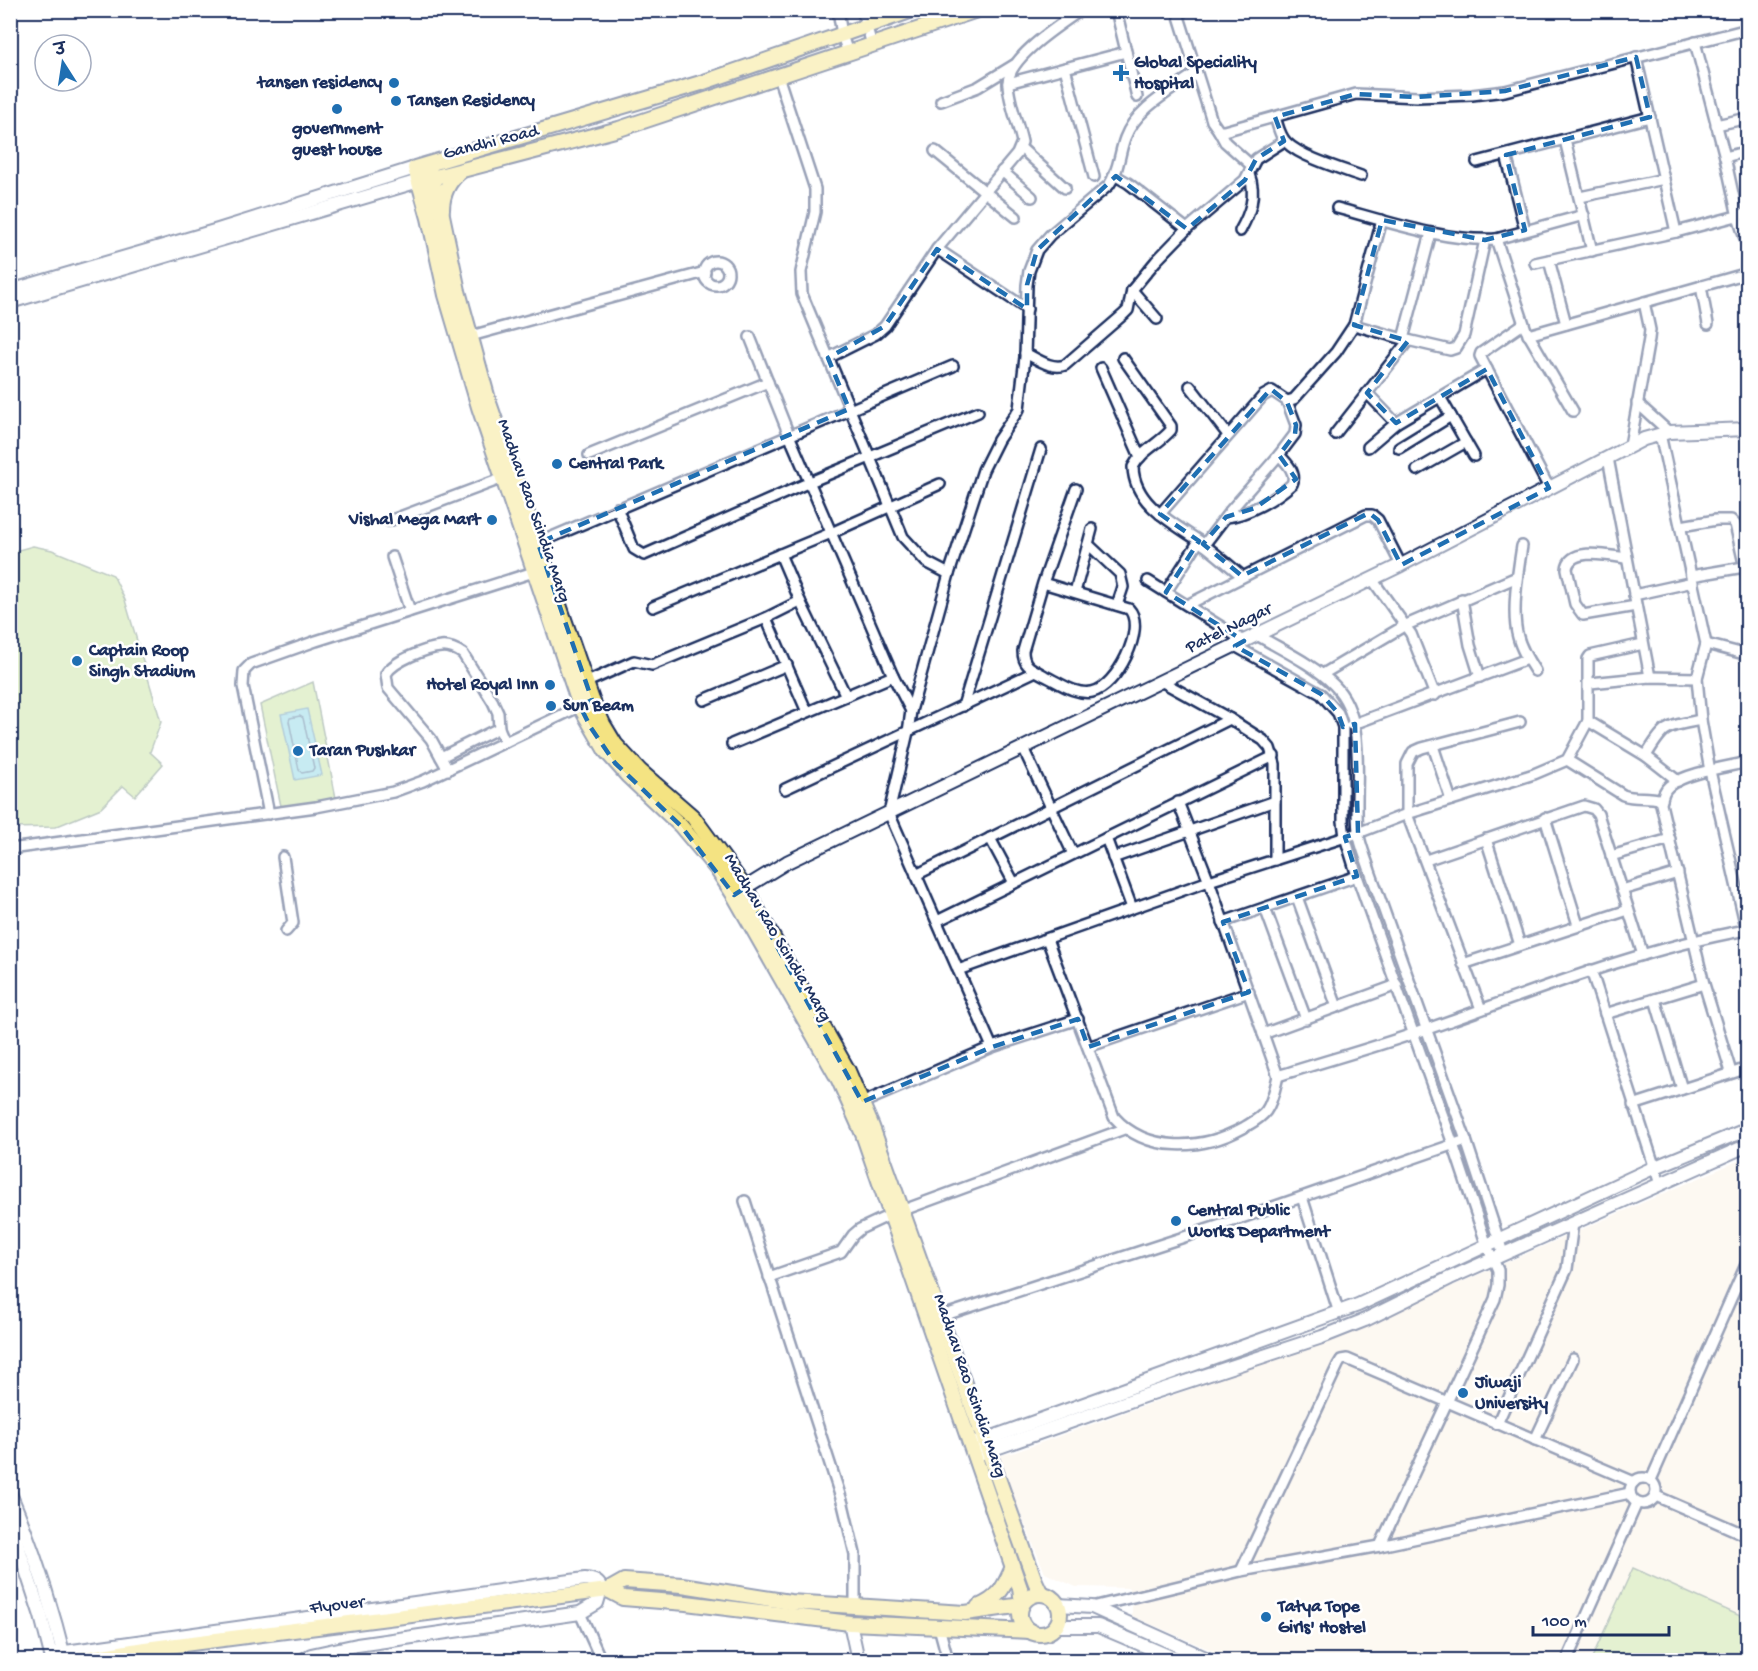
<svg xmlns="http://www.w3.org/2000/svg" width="1758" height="1671" viewBox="0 0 1758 1671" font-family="'Gochi Hand','Playpen Sans Deva',sans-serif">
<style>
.built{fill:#fbf1e3}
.green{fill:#c3e199;stroke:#6f887c;stroke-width:1.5}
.water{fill:#84d3e2;stroke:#5a91ad;stroke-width:1.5}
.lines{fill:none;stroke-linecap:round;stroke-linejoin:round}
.shore{stroke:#457193;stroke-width:1.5}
.street-casing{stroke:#1b2f5e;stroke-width:14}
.secondary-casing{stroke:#1b2f5e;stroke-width:16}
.primary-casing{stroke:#1b2f5e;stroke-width:18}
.street{stroke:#fff;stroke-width:9}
.secondary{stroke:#fff;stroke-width:12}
.primary{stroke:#f4e382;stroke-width:14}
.rail{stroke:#1b2f5e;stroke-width:3}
.marked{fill:none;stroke:#1f6fb2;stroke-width:4.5;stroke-dasharray:12 8;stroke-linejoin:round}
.poi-dot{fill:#1f6fb2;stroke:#fff;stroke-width:2}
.labels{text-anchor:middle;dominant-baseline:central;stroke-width:5;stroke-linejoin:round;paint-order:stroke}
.poi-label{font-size:18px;font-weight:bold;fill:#1b2f5e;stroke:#fff;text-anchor:start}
.street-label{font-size:18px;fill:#1b2f5e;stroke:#fff}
</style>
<rect width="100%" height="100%" fill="#fff"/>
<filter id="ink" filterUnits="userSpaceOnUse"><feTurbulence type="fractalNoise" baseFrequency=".0167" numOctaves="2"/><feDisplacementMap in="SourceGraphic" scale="12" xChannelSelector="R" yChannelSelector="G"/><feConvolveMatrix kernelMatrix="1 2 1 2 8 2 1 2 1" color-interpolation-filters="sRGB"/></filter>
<g filter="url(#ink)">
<!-- built -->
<polygon class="built" points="1747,1157 1747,1660 1234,1660 1132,1616 1132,1605 1129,1588 1076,1587 1045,1573 997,1456 1015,1452 1343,1334"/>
<!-- green -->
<g class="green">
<polygon points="33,546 52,550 113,575 125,600 161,722 150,752 163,764 135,796 123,786 101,808 55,827 11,828 11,552"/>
<polygon points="313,682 336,798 282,811 260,705"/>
<polygon points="1633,1568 1747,1619 1747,1660 1591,1660"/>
</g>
<!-- water -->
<polygon class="water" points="307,709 322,775 295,780 281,714"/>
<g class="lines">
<!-- shore -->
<polygon class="shore" points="300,716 303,718 314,768 312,771 302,773 299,770 289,721 290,718"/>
<!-- street casing -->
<g class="street-casing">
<g id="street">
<polyline points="838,10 842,35 848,53"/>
<polyline points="862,10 872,45"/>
<polyline points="1116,10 1137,97"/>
<polyline points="1177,10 1212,121 1219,131 1224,131 1356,94 1417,97 1472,95 1505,91 1748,29"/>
<polyline points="1695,42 1725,157 1738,217 1748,248"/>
<polyline points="1636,57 1676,232"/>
<polyline points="1065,68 1094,177"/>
<polyline points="778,76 815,189 815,212 801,272 802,294 903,537 926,562 949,574"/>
<polyline points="1008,83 1126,52"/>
<polyline points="941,101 978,87 1014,65"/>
<path d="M1275 117C1278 126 1280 137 1287 143 1301 157 1342 169 1361 176"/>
<polyline points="1716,125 1748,118"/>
<polyline points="1219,131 1225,142 1252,166"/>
<polyline points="1565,140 1592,251"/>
<polyline points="1021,148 1065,188"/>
<polyline points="935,151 1016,217"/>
<polyline points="1506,155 1525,230"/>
<polyline points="1725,157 1748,151"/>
<polyline points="1477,162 1650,117"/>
<polyline points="1002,171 1032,197"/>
<polyline points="1116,176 1128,183 1187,229"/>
<polyline points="1580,197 1664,179"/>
<path d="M1337 208C1385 221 1447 242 1496 239L1584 215"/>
<path d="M1240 231C1250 213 1257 195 1249 174"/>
<polyline points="1496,239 1526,330 1573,411"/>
<polyline points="937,249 1027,309"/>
<polyline points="1549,260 1566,324"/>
<circle cx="716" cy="273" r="12"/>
<polyline points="1535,263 1676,232 1748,213"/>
<polyline points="1701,286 1708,324"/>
<polyline points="1132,290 1157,319"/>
<polyline points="1523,324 1481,353 1480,356 1549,488"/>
<polyline points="1354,325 1403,339 1450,350 1456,348 1464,335 1485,240"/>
<polyline points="1528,335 1748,273"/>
<polyline points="467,337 705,272"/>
<polyline points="750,337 789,435 893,676 911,711"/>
<polyline points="1403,339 1431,233"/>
<path d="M1025 353C1037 359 1052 370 1065 365L1124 314 1128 310 1132 290 1156 261 1187 229 1245 180 1256 159 1284 141"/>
<path d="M828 358 876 334 885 326 937 249 1017 154 1022 142C1018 123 1009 103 1008 84 1007 58 1061 24 1081 10"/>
<path d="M1123 358 1171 426V430C1159 444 1141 451 1133 467 1134 505 1175 524 1202 543 1216 554 1229 565 1242 576"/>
<polyline points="1101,368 1140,457"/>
<polyline points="1190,386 1228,435"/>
<polyline points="1367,393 1396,423"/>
<polyline points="1440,397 1474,456"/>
<polyline points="1637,403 1669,432"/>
<polyline points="1335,434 1408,341"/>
<polyline points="1660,434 1706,644 1697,678 1701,720 1710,771 1748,936"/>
<polyline points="1630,446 1649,339 1650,330 1644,302"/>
<polyline points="1368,447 1396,423 1487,369"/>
<polyline points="1399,448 1451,416"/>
<polyline points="589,455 768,382"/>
<polyline points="1608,458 1650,677"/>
<polyline points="1417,470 1466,442"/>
<polyline points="617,508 634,549 644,555 810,482 978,412"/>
<polyline points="1160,514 1263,396 1272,391 1287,401 1294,399 1336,352 1354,325 1382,220"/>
<path d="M1226 517C1246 516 1277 498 1292 484 1297 473 1287 463 1279 455"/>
<polyline points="389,521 506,477"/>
<polyline points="1681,526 1716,520 1731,520 1735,524 1748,581"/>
<polyline points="538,543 953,366"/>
<polyline points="1088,544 1120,574 1123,587 1117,605"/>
<polyline points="1204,545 1230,511 1279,455 1295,434 1296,425 1287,401"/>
<path d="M1522 546C1518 571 1511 613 1518 637 1521 649 1528 660 1535 671"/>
<polyline points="780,554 800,601 846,696"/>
<polyline points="392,557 410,611"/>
<path d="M1626 558C1611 556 1569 546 1567 569L1575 604 1583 615 1636 606"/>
<polyline points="1691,576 1744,567"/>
<polyline points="1372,579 1411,634 1435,695"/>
<polyline points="1148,581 1244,641"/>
<path d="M1043 583 1129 609C1147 628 1116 688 1092 692 1075 695 1060 683 1045 676 1033 669 1023 667 1023 651L1043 583 1076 489"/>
<polyline points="1075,592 1092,529"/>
<polyline points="1166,592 1199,541"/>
<polyline points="1634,595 1693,582"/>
<polyline points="1462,599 1470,645 1480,677"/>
<polyline points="1187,605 1366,515 1372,515 1378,520 1401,565"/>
<polyline points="653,607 831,533 940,484"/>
<polyline points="766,618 807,712"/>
<path d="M1257 635C1282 650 1313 664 1334 685 1369 720 1353 786 1358 831 1360 845 1366 858 1370 871L1466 1140 1503 1253"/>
<polyline points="1706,644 1748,655"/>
<polyline points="1235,646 1321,694 1338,713 1343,727 1343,821 1345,837 1357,876 1453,1144 1487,1246 1498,1270 1498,1285 1495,1299 1380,1546"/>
<polyline points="1323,674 1404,626 1517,577"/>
<polyline points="1161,681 1230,719 1263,740 1270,748 1275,764 1275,860"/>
<polyline points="585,683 634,661 652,665 766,618 800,601"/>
<polyline points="1590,683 1650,677 1697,678"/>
<polyline points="704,700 787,665"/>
<polyline points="963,706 1041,449"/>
<polyline points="1588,721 1646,756 1678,781"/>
<polyline points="1351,725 1527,659"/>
<polyline points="732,744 893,676"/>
<polyline points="1433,746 1451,800"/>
<polyline points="1023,748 1073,854"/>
<path d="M1646 756C1665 724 1666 727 1701 720"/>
<polyline points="441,757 499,728"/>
<path d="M1567 760 1623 795C1637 800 1646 795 1662 800"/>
<path d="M448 770 431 739 388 688 386 674C393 661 427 648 441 647 449 646 457 650 463 654L493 702 498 713 499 728 505 742"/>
<polyline points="785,789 1036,671"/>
<polyline points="269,814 243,686 244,671 251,664 316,641 540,570"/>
<polyline points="1545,818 1578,925"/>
<polyline points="990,838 1014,883"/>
<polyline points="1106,838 1132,908"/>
<polyline points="1486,839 1520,945"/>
<polyline points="10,849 316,807 393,792 423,781 585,704"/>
<polyline points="1611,856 1670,839"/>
<polyline points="283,857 293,923 286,931"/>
<polyline points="1113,858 1275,801"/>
<polyline points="1426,860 1584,806 1594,809 1598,814 1643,955"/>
<polyline points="916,875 1230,719"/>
<polyline points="1622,890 1678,873"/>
<polyline points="1297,897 1337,1007"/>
<polyline points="1265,908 1306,1019"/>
<polyline points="937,921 1274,756"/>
<polyline points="1223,922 1357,876"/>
<path d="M1047 939 1114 1117C1147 1154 1203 1150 1243 1128 1251 1123 1260 1119 1266 1111 1273 1101 1275 1088 1278 1076L1209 881 1178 802"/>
<polyline points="1463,964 1628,910"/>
<polyline points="958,970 1209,881 1358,833 1407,814 1534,774 1567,760 1588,721 1588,659 1590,656 1643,644"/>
<polyline points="1591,970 1660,1184"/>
<polyline points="1655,999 1682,1089"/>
<polyline points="1481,1009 1407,814 1407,764 1413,752 1422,748 1520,722"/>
<polyline points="1605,1014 1704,984"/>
<polyline points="1263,1034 1397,985"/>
<path d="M992 1047 889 813 908 732 911 711 949 574 983 470 998 440 1019 409 1025 357 1027 285 1029 271 1037 250 1050 235 1109 185C1119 171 1119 154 1125 138 1136 108 1171 91 1196 73"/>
<polyline points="1088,1047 1249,992"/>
<path d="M1731 1072 1704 984 1661 804C1662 797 1664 790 1669 786 1685 773 1727 767 1748 762"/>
<path d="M1278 1076C1328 1060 1380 1046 1430 1028 1535 991 1636 950 1746 930"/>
<polyline points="857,1105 992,1047 1078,1019"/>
<polyline points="1633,1105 1748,1068"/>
<polyline points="1302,1197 1339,1313"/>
<polyline points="745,1201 843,1504 855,1554 855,1606"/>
<polyline points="769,1277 841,1252 853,1235 860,1229 890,1215 1124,1129"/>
<polyline points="939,1317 1224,1224 1466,1140"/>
<polyline points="1497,1424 1567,1269 1573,1223"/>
<polyline points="1535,1440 1573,1359"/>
<circle cx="1643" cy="1491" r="13"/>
<polyline points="1651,1480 1748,1260"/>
<polyline points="1656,1496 1748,1536"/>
<polyline points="1241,1571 1338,1365 1341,1360 1347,1359 1634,1482"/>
<polyline points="1092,1607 1241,1571 1380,1546 1630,1493"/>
<polyline points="580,1613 601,1660"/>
<polyline points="939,1627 948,1660"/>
<polyline points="1567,1660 1637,1503"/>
</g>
</g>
<!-- secondary casing -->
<g class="secondary-casing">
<g id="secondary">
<polyline points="10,291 218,230 415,168"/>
<polyline points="10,302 419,181"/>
<polyline points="738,892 787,862 1401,565 1644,439 1669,432 1748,429"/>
<polyline points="976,1443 1358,1305 1653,1168 1748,1129"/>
<polyline points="979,1454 1152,1393 1322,1337 1365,1320 1450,1278 1748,1145"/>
<path d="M10 1493C33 1548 51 1603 65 1660"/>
<polyline points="10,1521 41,1616 52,1659"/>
<polyline points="1058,1605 1092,1607 1210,1660"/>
<polyline points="850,1623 858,1660"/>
<polyline points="1056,1626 1098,1626 1178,1660"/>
<path d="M51 1654 585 1579C603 1581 602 1587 597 1603L580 1613 357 1645 311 1655 303 1660"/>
</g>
</g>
<!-- primary casing -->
<g class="primary-casing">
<g id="primary">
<polyline points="428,165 442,215 458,291 489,403 592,700 603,724 615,744 640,771 693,817 745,888 848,1071 872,1127 1035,1581 1041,1594"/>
<polyline points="424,180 619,129 977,10"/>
<path d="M442 210C442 193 449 180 462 170"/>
<polyline points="608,1590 623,1598 686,1603 850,1623 1030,1631"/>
<circle cx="1040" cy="1614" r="20"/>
<path d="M978 1607C999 1598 1003 1589 1012 1569"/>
<polyline points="79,1660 145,1649 608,1590 624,1581 682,1585 790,1602 965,1613 1022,1605 1020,1588 863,1134 839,1080 734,895 717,869 681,826 628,776 606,751 580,706 479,407 446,295 429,218 415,168 701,83 913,10"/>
</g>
</g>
<!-- street -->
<use href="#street" class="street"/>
<!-- secondary -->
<use href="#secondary" class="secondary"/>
<!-- primary -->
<use href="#primary" class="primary"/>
<!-- rail -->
<polyline class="rail" points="10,1655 12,1660"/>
</g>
</g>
<!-- marked area -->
<path d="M0 0H1758V1671H0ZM1636 57 1650 117 1506 155 1525 230 1485 240 1382 220 1354 325 1408 341 1367 393 1396 423 1487 369 1549 488 1401 565 1378 520 1369 513 1242 576 1203 544 1226 517 1255 508 1296 479 1279 455 1295 434 1296 425 1287 402 1271 389 1160 514 1199 541 1166 592 1244 641 1235 646 1321 694 1338 713 1343 727 1355 724 1358 833 1345 837 1357 876 1223 922 1249 992 1088 1047 1078 1019 992 1047 862 1102 745 888 734 895 681 826 615 763 591 728 580 706 592 700 538 543 849 409 828 358 885 326 937 249 1027 309V285L1037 250 1116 176 1187 229 1245 180 1256 159 1284 141 1275 117 1356 94 1417 97 1505 91Z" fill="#fff" fill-opacity=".55" fill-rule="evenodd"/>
<path class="marked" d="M1636 57 1650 117 1506 155 1525 230 1485 240 1382 220 1354 325 1408 341 1367 393 1396 423 1487 369 1549 488 1401 565 1378 520 1369 513 1242 576 1203 544 1226 517 1255 508 1296 479 1279 455 1295 434 1296 425 1287 402 1271 389 1160 514 1199 541 1166 592 1244 641 1235 646 1321 694 1338 713 1343 727 1355 724 1358 833 1345 837 1357 876 1223 922 1249 992 1088 1047 1078 1019 992 1047 862 1102 745 888 734 895 681 826 615 763 591 728 580 706 592 700 538 543 849 409 828 358 885 326 937 249 1027 309V285L1037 250 1116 176 1187 229 1245 180 1256 159 1284 141 1275 117 1356 94 1417 97 1505 91Z"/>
<!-- markers -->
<g class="poi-dot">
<path d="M1118 64h6v6h6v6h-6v6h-6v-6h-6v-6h6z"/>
<circle cx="394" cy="83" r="6"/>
<circle cx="396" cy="101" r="6"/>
<circle cx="337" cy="109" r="6"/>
<circle cx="557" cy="464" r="6"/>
<circle cx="492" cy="520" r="6"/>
<circle cx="77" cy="661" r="6"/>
<circle cx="550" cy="685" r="6"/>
<circle cx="551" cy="706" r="6"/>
<circle cx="298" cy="751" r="6"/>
<circle cx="1176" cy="1221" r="6"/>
<circle cx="1463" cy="1393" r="6"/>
<circle cx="1266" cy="1617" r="6"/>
</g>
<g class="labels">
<!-- poi labels -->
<g class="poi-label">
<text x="1134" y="63">Global Speciality<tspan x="1134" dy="21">Hospital</tspan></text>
<text x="382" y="83" text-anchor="end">tansen residency</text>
<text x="408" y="101">Tansen Residency</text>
<text x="337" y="129" text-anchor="middle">government<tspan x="337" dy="21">guest house</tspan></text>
<text x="569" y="464">Central Park</text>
<text x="480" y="520" text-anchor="end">Vishal Mega Mart</text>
<text x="89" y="651">Captain Roop<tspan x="89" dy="21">Singh Stadium</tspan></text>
<text x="538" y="685" text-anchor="end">Hotel Royal Inn</text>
<text x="563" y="706">Sun Beam</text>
<text x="310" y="751">Taran Pushkar</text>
<text x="1188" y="1211">Central Public<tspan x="1188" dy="21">Works Department</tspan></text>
<text x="1475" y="1383">Jiwaji<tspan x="1475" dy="21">University</tspan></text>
<text x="1278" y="1607">Tatya Tope<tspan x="1278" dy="21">Girls' Hostel</tspan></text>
</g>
<!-- street labels -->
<g class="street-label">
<text transform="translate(491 143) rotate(-14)">Gandhi Road</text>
<text transform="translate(533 511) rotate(71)">Madhav Rao Scindia Marg</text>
<text transform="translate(1229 629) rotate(-26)">Patel Nagar</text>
<text transform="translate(777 938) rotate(59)">Madhav Rao Scindia Marg</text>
<text transform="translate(969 1386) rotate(71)">Madhav Rao Scindia Marg</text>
<text transform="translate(337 1606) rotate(-7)">Flyover</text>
</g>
</g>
<!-- margin -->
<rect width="1758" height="1671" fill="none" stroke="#fff" stroke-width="36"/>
<rect x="18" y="18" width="1722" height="1635" fill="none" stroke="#1b2f5e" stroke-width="2" filter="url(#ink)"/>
<!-- north arrow -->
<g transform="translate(63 63) rotate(348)"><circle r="28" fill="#ffffff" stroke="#a4acbf" stroke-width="1.5"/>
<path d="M0-4.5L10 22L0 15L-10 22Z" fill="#1f6fb2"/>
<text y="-9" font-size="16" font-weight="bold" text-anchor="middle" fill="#1b2f5e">उ</text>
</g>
<!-- scale -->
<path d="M1533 1626v9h136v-9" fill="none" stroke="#1b2f5e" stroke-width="3"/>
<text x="1542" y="1626" font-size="18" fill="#1b2f5e" stroke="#ffffff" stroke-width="4.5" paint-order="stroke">100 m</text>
</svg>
